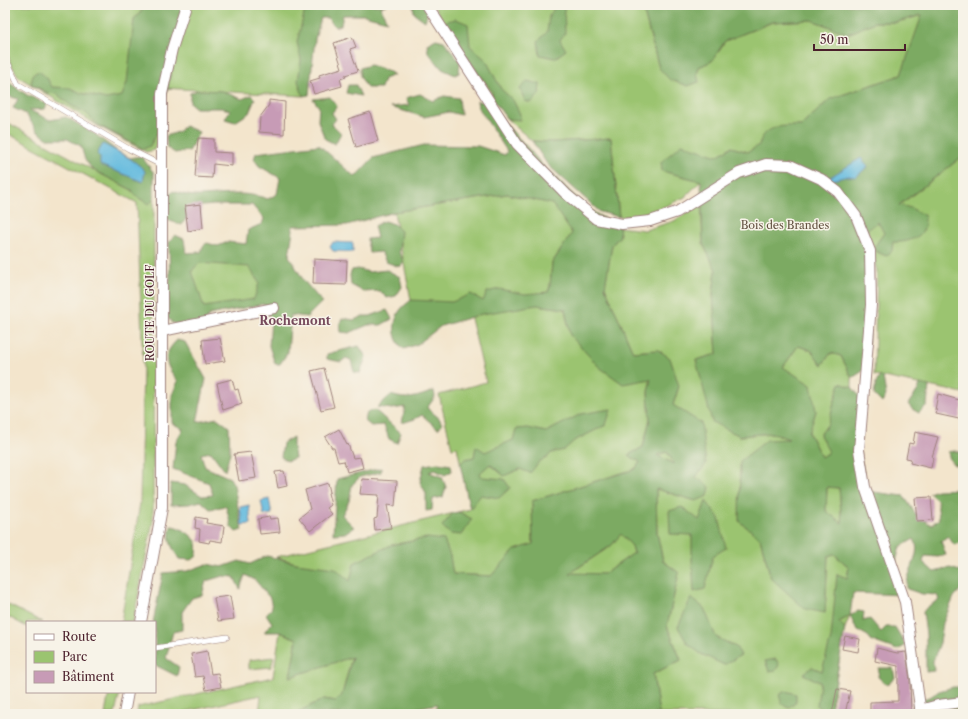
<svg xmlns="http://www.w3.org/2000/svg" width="968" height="719" viewBox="0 0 968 719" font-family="'Libre Caslon Text',serif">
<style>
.green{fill:#9bc470;stroke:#72724e}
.forest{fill:#7caa62;stroke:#636446;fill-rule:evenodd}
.water{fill:#61b9de;stroke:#566c84}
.building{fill:#c79bb6}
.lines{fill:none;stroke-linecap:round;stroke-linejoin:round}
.lane-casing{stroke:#9e827c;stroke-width:6}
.street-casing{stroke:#9e827c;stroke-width:12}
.lane{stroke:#fff;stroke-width:5}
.street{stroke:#fff;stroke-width:10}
.labels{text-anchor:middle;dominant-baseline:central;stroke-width:3;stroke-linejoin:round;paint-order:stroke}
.park-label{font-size:11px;fill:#625140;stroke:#f7f3e8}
.street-label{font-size:11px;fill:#4a1f2b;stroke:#f7f3e8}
.neighbourhood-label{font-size:12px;font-weight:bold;fill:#764a5c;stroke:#f7f3e8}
</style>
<rect width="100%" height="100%" fill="#f7f3e8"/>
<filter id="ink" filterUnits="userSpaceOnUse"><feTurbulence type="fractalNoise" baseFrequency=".025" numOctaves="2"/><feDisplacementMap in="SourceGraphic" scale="8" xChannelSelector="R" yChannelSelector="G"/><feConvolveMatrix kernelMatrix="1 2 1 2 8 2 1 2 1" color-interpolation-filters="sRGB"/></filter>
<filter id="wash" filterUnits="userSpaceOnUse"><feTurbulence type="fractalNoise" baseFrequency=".012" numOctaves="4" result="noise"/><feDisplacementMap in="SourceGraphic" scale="16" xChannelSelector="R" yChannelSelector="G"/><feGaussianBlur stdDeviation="0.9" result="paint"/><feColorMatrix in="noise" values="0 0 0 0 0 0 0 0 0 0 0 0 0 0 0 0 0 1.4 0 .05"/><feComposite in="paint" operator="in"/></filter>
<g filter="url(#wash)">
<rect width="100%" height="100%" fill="#f3e5cc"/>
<!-- green -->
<g class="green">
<polygon points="5,5 145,5 145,7 134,19 133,35 160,134 154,150 146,152 98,126 19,77 5,55"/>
<polygon points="186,5 313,5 303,96 163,88"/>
<polygon points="433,5 642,5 659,68 697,74 699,67 712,61 725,41 773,22 812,20 848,34 875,22 897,22 923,15 901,75 830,99 801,126 775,127 759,145 748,152 731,147 717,156 662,171 701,181 685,197 648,214 619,217 611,138 554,142 532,141 507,119"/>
<polygon points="5,121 93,170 132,190 137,197 149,204 154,199 153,521 133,622 121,622 140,503 143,365 137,203 5,132"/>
<polygon points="963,156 963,393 874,375 877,271 866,231"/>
<polygon points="507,194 553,204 572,233 552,263 550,286 543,306 565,309 570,335 651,378 648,392 650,419 643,447 629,455 640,462 635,469 532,501 533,544 515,551 491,576 452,574 450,556 350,581 296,563 276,557 470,509 457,447 452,448 439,395 486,382 469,310 416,326 394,212"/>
<polygon points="701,203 703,244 716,270 713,294 717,354 696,360 740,436 772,433 791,439 739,521 760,538 771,578 825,613 828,556 834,554 849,567 839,622 850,616 845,628 830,714 659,714 653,674 681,660 667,626 679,573 663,561 657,533 656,489 696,501 696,477 673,405 679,386 658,350 633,352 605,287 612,245 620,236 619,227 645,230 674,221"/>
<polygon points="263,255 269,302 171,323 170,258"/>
<polygon points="798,346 811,350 822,365 831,353 841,356 852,378 852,387 840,384 828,424 820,435 830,452 821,457 809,433 816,411 783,367"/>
<polygon points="667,452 675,464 656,455"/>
<polygon points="827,487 839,488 842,524 826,511"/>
<polygon points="621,533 632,546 634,553 604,574 569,574 612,545"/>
<polygon points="5,603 42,622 27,622 27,627 5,615"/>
<polygon points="280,632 297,639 290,677 352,656 342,695 336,701 324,699 294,714 259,714 261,695 175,714 137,714 138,707 273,677"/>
<polygon points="274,657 271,667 249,669 249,660"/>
<polygon points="109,692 120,692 115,714 105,714"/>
</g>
<!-- forest -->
<g class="forest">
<polygon points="145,5 186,5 158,131 150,146 144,149 98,125 86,113 70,105 57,94 48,93 31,84 33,74 39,71 47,78 52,87 70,88 81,93 106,99 122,96 127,82 134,19 145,7"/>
<polygon points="305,5 386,5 380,7 387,21 364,15 343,15 341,25 335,27 328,18 321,18 315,39 309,95 303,96 298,81 301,60 297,42 305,10"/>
<polygon points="413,5 423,5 428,12 425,21 414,13"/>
<polygon points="542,5 564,5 565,33 560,40 566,50 555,58 540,55 538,41 547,32 549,16 554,9"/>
<path d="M642 5H963V156L899 205 911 208 925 216C925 220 925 226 924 229 919 240 903 243 893 242L892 251 886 256 877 252 874 247 884 233 878 222 866 231 871 305 866 369 852 378 841 356 831 353 822 365 811 350 798 346 783 367 811 385 816 411 809 433 821 457 829 452 820 435 828 424 840 383 852 387 863 401 859 450 867 491 888 494 904 496 915 513 931 525 939 519 937 500 929 493 937 490 963 489V542L954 545 948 536 941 541 946 555 938 557 925 556 923 562 934 572 950 568 963 572 961 589 954 597 943 623 940 643 933 661 934 671 926 672V635L923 612 927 607 939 600 937 595 922 594 907 589C905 572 923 555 914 539L900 547 894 569 903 595 853 593 850 616 858 611 864 612 863 621 870 619 881 632 886 627H895L904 642 905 646 897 650 872 641 868 636 857 630 850 616 839 622 845 628 830 714H828L817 706 820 682 803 674 812 667 822 671 831 638 837 574 847 578 849 567 834 554 828 556 825 613 805 609 771 578 760 538 739 521 740 461 767 440 789 439 772 433 740 436 712 422 696 360 717 354 713 294 716 270 703 244 701 181 662 171 661 162 682 144 717 156 731 147 748 152 759 145C765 124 783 126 801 126L830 99 901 75 922 15 897 22H875L848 34 812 20 772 22 725 41 712 61 699 67 697 74 699 82 688 86 670 80 659 68ZM827 487 839 488 842 523 826 511Z"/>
<polygon points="456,19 468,24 470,46 486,60 501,89 513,100 520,114 520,120 507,119 493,100 492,91 479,74 443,22"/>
<polygon points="436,39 444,41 460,62 459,73 455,75 442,69 428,52 427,44"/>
<polygon points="370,65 390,72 394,75 384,79 381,88 367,88 360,76 360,68"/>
<polygon points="5,80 27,95 47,104 45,109 29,110 50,120 66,117 95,134 117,151 130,158 141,156 154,173 154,199 149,204 137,197 132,190 93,170 85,160 81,146 67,139 48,139 37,131 26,114 13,108 18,99 5,95"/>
<polygon points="527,81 540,84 539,95 531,103 525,101 520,89"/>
<polygon points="348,85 356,85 361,96 346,93"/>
<polygon points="198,90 222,91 242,99 251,95 255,99 249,113 235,122 225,119 230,110 221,108 196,108 190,103 190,93"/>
<polygon points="420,94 433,101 444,96 459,98 461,115 449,112 424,117 390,107 409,105 406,98"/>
<polygon points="330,97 337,106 332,113 336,119 332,124 341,133 335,144 325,139 318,121 319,107 313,99"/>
<path d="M477 101 485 102 529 149 544 167 590 210 619 227 620 236 612 245 605 287 633 352 658 350 670 358 679 386 673 405 701 423 706 464 696 477 710 487 708 496 696 501 656 489 657 533 663 561 679 573 667 626 681 660 653 674 659 714H434L437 704 412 709 414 714H294L324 699 336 701 342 695 352 657 290 677 297 639 280 632H264L272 623 266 614 272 608 270 598 255 580 245 575 240 589 234 577 223 576 206 581 202 595 192 598 182 612V630L173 632 166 658 179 667 177 676 155 665V622H153L163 573 187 571 207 564 222 567 239 561 250 564 267 556 296 563 335 568 350 581 354 563 391 545 427 538 444 540 450 556 453 574 491 576 515 550 533 544 532 501 635 469 640 462 628 455 643 447 650 419 648 392 651 379 623 384 599 367 570 335 565 309 537 305 482 314 441 326 418 344 404 349C392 340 392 321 401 309 404 305 408 303 411 300L452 302 471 294 483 301 487 292 499 289 525 294 548 292 550 286 552 263 572 233 552 204 507 194 394 212 347 225 292 226 293 230 289 256 304 281 322 302 307 317 291 315 288 352 280 364H275L269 346 271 319 264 304 209 315 203 328 191 332C161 318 165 319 165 288L170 281 169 242 175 235 184 239 186 253 201 252 203 246 207 243 218 246 228 242 246 244 248 230 262 224 264 219 252 205H213L193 207 182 225 167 220 166 199 173 191C180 193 188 196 195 196 221 196 243 190 268 199L277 194 280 178 259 166 254 159 256 153 319 145 355 177 373 158 424 145 478 146 505 155 507 151 478 107ZM199 263 249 267 259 283 254 299 204 307 192 271ZM667 452 674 463V464L657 455ZM621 534 632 546 634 553 604 574 570 573 612 545Z"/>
<polygon points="185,126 199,132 189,151 175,153 167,148 166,136 178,132"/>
<polygon points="611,138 619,217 600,212 547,164 532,141 554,142"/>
<polygon points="384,221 394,224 401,231 399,252 404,262 400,267 386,262 381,252 369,253 367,239 377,238 374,226"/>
<polygon points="358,269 369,272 387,270 400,277 402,287 396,296 387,298 380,291 364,292 351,285 350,275 352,270"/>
<polygon points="387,310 392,319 381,325 368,325 349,333 341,332 340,323 342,318 354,320 363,316 370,316"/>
<path d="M177 340 185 342 206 379 197 422 217 418 229 427 230 453 225 471 211 452 201 454 205 467 230 478 234 485 242 530 236 532 231 527 226 506 210 509 201 501 189 504 171 505V483L185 485 202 496 213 495 209 483 173 469 176 441 183 429 172 423V395L178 381C165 365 161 356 177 340Z"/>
<polygon points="359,346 366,357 360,373 354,372 351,360 346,358 341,362 327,359 327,354"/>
<polygon points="880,376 883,377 886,395 882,403 874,395 876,383"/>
<polygon points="920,384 929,386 927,405 919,413 912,409 908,404 918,390"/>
<path d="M434 391 435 397 427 408 439 418 442 424 438 429 422 415 415 419 402 423 405 407 392 409 377 407 391 395C408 401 417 397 434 391Z"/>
<polygon points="611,409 606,425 574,441 564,450 551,453 547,458 540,461 530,473 520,469 504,476 490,464 480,473 482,477 504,479 510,488 499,498 481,495 470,509 460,464 465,459 474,457 476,446 485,452 513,440 516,429 528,428 546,432 581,414"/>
<polygon points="375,410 401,433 397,443 389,439 384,425 371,426 365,421 367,412"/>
<polygon points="293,437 293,447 295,458 287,461 281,457 283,443"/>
<polygon points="955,451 960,452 963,459 963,464 954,465 950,460 948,452"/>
<polygon points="438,463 451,465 452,471 445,475 435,470 429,472 442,477 446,487 443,497 433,499 432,510 426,511 426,493 420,482 424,465"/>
<polygon points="381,468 381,472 360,477 352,485 349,501 342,515 354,527 345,533 333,534 337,479"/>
<polygon points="706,501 719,518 726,548 713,556 705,589 694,592 692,561 692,535 670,534 669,511 682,507 699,520"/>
<polygon points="459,512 472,519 461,535 450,534 442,526 453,513"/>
<path d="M171 526C179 526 193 535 197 543 198 546 197 552 197 556L192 560 179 559C172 547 167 541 171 526Z"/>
<polygon points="691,598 704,608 716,637 736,647 741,655 724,665 701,654 687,643 678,627"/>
<polygon points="776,659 779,665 776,670 769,671 765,661"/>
<polygon points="879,668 893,668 895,678 887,685 878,677"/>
<polygon points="953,687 963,687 963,714 909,714 917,700 930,697 939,691"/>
<polygon points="786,691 796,694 796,702 788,708 782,704 779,695"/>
</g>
<!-- water -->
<g class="water">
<path d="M103 144C118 152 133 158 145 171L143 182 100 165V157L97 154Z"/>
<polygon points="861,158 868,166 856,177 848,176 829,181 827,179"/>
<polygon points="333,242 353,243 353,252 333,251 330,247"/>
<polygon points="269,499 272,514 264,515 261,501"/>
<polygon points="249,505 251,524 242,525 240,507"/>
</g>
<g id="blocks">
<!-- building -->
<g class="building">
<polygon points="352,37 356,47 350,49 358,71 345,75 346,77 340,79 342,86 314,94 310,81 320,78 319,75 342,68 334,43"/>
<polygon points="269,100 285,102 284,134 259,132 260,117 269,105"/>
<polygon points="370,112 378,141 356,147 348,119"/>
<polygon points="198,138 214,139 214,152 232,153 232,166 213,164 212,178 195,177"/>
<polygon points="201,204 203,228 188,231 185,206"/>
<polygon points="314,259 347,261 346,285 313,284"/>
<polygon points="220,338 225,361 205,364 202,340"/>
<polygon points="324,368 334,407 321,410 311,371"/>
<polygon points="232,379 235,390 238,389 242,404 223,410 217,383"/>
<polygon points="938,394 963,401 959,419 936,414 937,410 935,410"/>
<polygon points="339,429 347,445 348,444 353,458 360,457 363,468 347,472 344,461 338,462 334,448 332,448 325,437"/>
<polygon points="915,432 938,437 932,457 933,458 931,468 910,463 911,459 906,458 909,443 913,444"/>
<polygon points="251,452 256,478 239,481 234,454"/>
<polygon points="284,471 287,486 278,488 275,472"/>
<polygon points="362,479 397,481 395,506 387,505 391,528 375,530 374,519 377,518 379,495 360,494"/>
<polygon points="328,483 330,492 328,493 331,505 327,508 332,514 310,531 299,518 310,509 305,490"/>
<polygon points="931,497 933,520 917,521 915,498"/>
<polygon points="196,517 207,519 206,523 224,526 222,542 210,540 209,543 199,541 200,529 195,528"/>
<polygon points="269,517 270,519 278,518 280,532 260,534 258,519"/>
<polygon points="230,596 234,619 218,621 214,598"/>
<polygon points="845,636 860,639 858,652 842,649"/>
<polygon points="877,648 897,653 906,652 910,680 911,713 870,714 870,702 898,701 898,666 875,661"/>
<polygon points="207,651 211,674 218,673 221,687 206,690 203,676 195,677 191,654"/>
<polygon points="837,689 850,691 845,714 832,714"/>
</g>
</g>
</g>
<g filter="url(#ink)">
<use href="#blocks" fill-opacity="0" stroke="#9e827c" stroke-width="1"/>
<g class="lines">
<!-- lane casing -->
<g class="lane-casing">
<g id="lane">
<polyline points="5,56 18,84 129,149 161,165"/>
<polyline points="155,648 227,637"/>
</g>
</g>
<!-- street casing -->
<g class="street-casing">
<g id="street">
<polyline points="427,5 517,144 566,194 596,219 622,224 650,221 677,212 739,173 766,164 790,165 821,179 838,192 856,216 870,251 871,305 859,450 865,487 905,602 921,714"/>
<polyline points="162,331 274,308"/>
<polyline points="141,622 162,508 162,94 172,49 186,5"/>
<polyline points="920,710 938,705 963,702"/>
<polyline points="124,714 128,692"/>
</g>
</g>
<!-- lane -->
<use href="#lane" class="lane"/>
<!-- street -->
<use href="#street" class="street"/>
</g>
</g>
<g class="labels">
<!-- park labels -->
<g class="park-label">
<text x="785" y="225">Bois des Brandes</text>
</g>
<!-- street labels -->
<g class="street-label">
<text transform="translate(150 313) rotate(-90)">ROUTE DU GOLF</text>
</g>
<!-- neighbourhood labels -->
<g class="neighbourhood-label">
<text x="295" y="320">Rochemont</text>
</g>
</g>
<!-- margin -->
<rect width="968" height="719" fill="none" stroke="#f7f3e8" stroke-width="20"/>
<!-- legend -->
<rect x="26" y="621" width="130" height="72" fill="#f7f3e8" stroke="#b29e9c"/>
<rect x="34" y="634" width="20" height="6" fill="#ffffff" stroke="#b29e9c"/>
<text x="62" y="641" font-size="12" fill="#4a1f2b">Route</text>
<rect x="34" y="651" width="20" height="12" fill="#9bc470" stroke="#b29e9c"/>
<text x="62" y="661" font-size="12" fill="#4a1f2b">Parc</text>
<rect x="34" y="671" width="20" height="12" fill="#c79bb6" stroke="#b29e9c"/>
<text x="62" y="681" font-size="12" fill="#4a1f2b">Bâtiment</text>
<!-- scale -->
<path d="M814 44v6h91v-6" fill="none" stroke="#4a1f2b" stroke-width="2"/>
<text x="820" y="44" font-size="12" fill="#4a1f2b" stroke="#f7f3e8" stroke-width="3" paint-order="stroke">50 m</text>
</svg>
